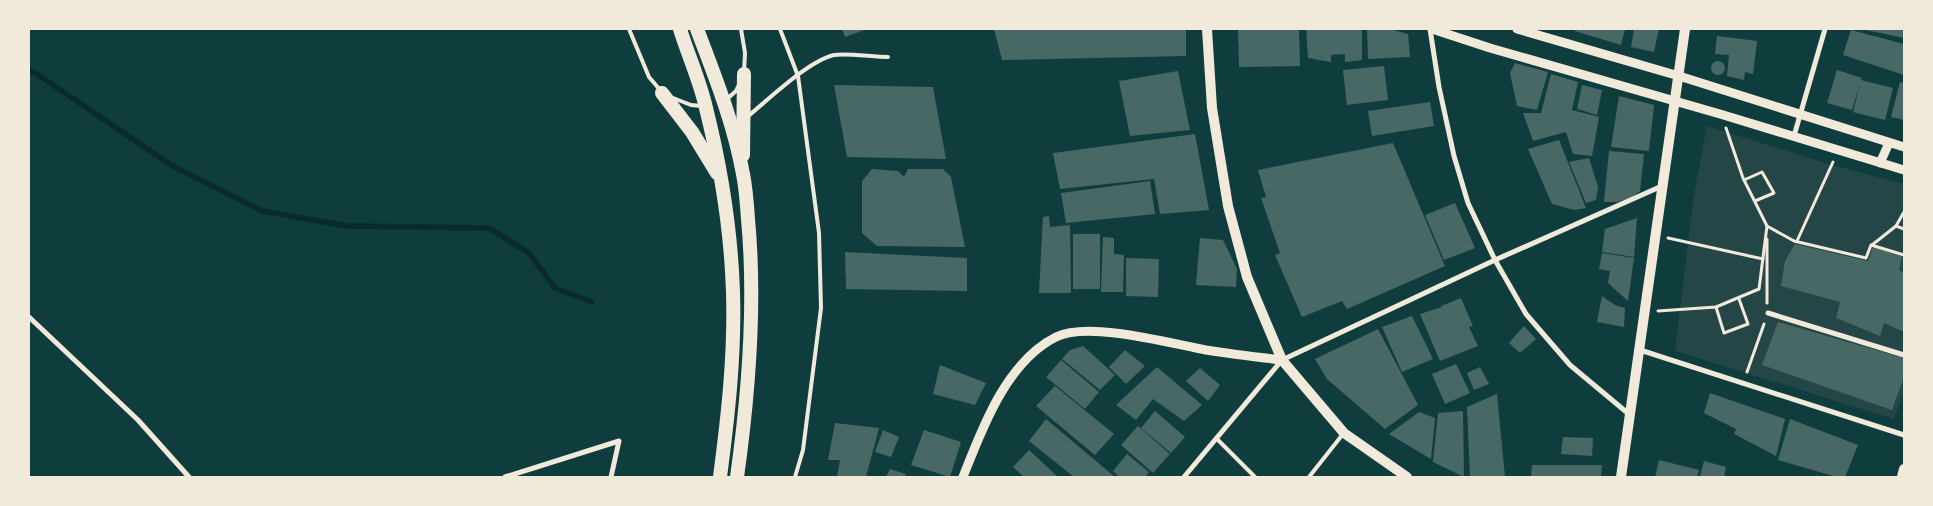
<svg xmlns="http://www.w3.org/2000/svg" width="1933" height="506" viewBox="0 0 1933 506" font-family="'Open Sans',sans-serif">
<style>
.green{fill:#244646}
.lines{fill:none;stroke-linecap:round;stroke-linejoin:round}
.stream{stroke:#0a2a2b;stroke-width:5.5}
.building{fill:#486865}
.path{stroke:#f1e9da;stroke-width:3}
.service{stroke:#f1e9da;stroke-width:4}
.minor{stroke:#f1e9da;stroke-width:5}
.tertiary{stroke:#f1e9da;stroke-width:9}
.secondary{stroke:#f1e9da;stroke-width:10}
.trunk{stroke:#f1e9da;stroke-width:14}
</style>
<rect width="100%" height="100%" fill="#0f3d3e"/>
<!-- green -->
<polygon class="green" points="1707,126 1832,165 1904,184 1904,390 1894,419 1675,351 1694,194"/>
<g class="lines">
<!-- stream -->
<polyline class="stream" points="29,70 37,74 171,165 262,211 348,226 489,228 529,253 555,288 592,302"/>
</g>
<!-- building -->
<g class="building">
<polygon points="842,29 867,29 845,37"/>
<polygon points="994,29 1186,29 1186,56 1002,60"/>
<polygon points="1238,29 1299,29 1300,66 1239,67"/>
<polygon points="1306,29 1362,29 1362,60 1345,62 1345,54 1331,55 1331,62 1308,58"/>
<polygon points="1367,29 1390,29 1408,34 1410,57 1368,59"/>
<polygon points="1575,29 1625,29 1621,45 1575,31"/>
<polygon points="1634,29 1659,29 1654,52 1631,47"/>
<polygon points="1866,29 1904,29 1904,38 1866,30"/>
<polygon points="1851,30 1904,44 1904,75 1843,55"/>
<polygon points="1717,36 1757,41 1753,74 1745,72 1744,80 1727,76 1729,55 1715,54"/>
<circle cx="1718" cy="68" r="7"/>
<polygon points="1515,63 1548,72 1537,110 1517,106 1510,73"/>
<polygon points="1384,66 1388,100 1347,105 1343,70"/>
<polygon points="1837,70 1862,78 1861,80 1893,88 1885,120 1853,112 1860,84 1852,110 1827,103"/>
<polygon points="1178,71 1190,130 1130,136 1119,81"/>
<polygon points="1551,74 1578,82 1572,110 1599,117 1592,156 1573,154 1566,132 1533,141 1523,113 1541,113"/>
<polygon points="1900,82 1904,83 1904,120 1891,117"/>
<polygon points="834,85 933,87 946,159 847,157"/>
<polygon points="1582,85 1602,90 1597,115 1577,109"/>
<polygon points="1619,96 1654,105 1649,151 1611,147"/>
<polygon points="1430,102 1434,126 1372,136 1368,111"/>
<polygon points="1195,134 1209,210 1160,214 1154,179 1060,189 1053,153"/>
<polygon points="1559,140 1586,208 1574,210 1552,204 1528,149"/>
<polygon points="1393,143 1445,266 1347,309 1342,301 1302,317 1275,255 1280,253 1261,198 1266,197 1258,170"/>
<polygon points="1609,151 1644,154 1640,191 1632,197 1617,202 1604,202"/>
<polygon points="1589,158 1598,187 1596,200 1586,203 1569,162"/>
<polygon points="872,169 898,171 904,177 908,169 943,169 951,177 965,247 877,246 862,233 862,181"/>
<polygon points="1150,181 1155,214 1066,223 1061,193"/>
<polygon points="1455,203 1475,248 1444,260 1425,215"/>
<polygon points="1049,216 1050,227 1070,225 1071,293 1039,293 1043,217"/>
<polygon points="1637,218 1634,257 1602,252 1605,229"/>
<rect x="1073" y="234" width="27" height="55"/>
<polygon points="1103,237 1114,238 1114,254 1124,255 1123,292 1101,292"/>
<polygon points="1200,238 1223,240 1237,269 1236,287 1196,285"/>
<polygon points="1795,244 1868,261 1873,247 1902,256 1899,271 1904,272 1904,332 1884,323 1880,336 1836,318 1840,302 1781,286 1785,261"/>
<polygon points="845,252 967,258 967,291 846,289"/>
<polygon points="1602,253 1634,258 1628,301 1608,283 1610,271 1599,269"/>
<polygon points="1126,258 1159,259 1158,297 1126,296"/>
<polygon points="1602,296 1615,305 1625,308 1624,327 1597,322"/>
<polygon points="1461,298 1473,326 1469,327 1478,346 1440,361 1420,314 1442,307 1441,306"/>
<polygon points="1412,316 1433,359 1402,372 1382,327"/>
<polygon points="1778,322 1904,358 1904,377 1892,410 1762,365"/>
<polygon points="1524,326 1536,339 1520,353 1509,343"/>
<polygon points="1378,329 1418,405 1385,429 1327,379 1315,359"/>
<polygon points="1083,346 1115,375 1100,390 1062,359 1070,350"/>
<polygon points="1125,350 1145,366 1126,384 1109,367"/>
<polygon points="1061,360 1099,392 1085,409 1046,377"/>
<polygon points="1456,364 1470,393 1445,404 1432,374"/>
<polygon points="940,365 986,383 975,405 933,394"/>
<polygon points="1157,367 1202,405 1184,421 1153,399 1136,420 1116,405"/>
<polygon points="1480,367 1489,384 1474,390 1467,373"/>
<polygon points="1200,368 1220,385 1208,401 1186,381"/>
<polygon points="1055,386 1114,434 1095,455 1036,406"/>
<polygon points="1710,393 1785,419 1776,456 1734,434 1736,429 1704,413"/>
<polygon points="1497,394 1505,477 1470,477 1467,407"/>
<polygon points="1155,411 1185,437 1171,453 1141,428"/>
<polygon points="1463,411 1464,477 1433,462 1438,413"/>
<polygon points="1419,412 1435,418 1431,459 1389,434"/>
<polygon points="1046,419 1115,477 1074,477 1029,441"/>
<polygon points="1790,419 1858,445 1845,477 1837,477 1778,460"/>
<polygon points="835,423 879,428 866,477 837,477 840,460 828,460"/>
<polygon points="1138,426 1170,454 1153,473 1121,445"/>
<polygon points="883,430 899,437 891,457 875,452"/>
<polygon points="924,430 961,442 950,477 911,465"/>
<polygon points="1563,437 1593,438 1592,456 1561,454"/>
<polygon points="1029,450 1058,477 1024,477 1013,467"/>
<polygon points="1127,454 1149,472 1145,477 1119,477 1113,471"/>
<polygon points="1659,460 1699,470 1697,477 1655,477"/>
<polygon points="1704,461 1726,467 1724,477 1700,477"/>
<polygon points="1532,465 1602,465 1601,477 1531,477"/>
<polygon points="890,469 906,474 905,477 886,477"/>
</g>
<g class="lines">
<!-- path -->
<g class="path">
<polyline points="1726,128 1743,178 1767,226 1794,241 1866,258 1871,245 1904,255"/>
<polyline points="1744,180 1762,172 1774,193 1755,201"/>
<polyline points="1896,226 1904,229"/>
<polyline points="1668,238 1763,259"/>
<polyline points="1767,239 1767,303"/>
<polyline points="1797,241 1833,162"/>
<polyline points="1872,245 1896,226 1904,212"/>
<polyline points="1716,307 1724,333 1748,324 1739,299"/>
<polyline points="1658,311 1716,307 1759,289 1767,226"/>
<polyline points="1747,372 1764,324"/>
</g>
<!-- service -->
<g class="service">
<polyline points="629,29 649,77 661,91"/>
<polyline points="741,29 745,53 744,72"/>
<polyline points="780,29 798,76 819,233 821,308 803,450 795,477"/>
<polyline points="673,98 691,105 702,106"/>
<polyline points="727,99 736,91 739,85"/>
<path d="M747 117C768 100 808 61 834 55 846 53 874 57 888 57"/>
<polyline points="1216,438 1255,477"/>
<polyline points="1309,477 1343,434"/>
</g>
<!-- minor -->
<g class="minor">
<polyline points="1430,29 1439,87 1454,156 1468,203 1495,260 1526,314 1570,365 1630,415"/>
<polyline points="1794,136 1825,29"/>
<polyline points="1768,313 1904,355"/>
<polyline points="29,317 138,420 189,477"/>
<polyline points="1640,350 1904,435"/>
<polyline points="505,477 619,441 611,477"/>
<polyline points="1184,477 1282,360 1495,260 1662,186"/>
</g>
<!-- tertiary -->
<g class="tertiary">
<polyline points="1432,29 1490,48 1720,114 1904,170"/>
<polyline points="1517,29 1679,76 1904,147"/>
<polyline points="1880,163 1889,143"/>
<path d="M963 477C982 429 1006 362 1056 337 1089 321 1169 343 1206 350 1231 354 1256 357 1282 360"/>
</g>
<!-- secondary -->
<g class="secondary">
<polyline points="1207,29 1212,108 1228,206 1247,277 1282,360 1344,433 1407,477"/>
<polyline points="1621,477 1685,29"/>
<polyline points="1902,477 1904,469"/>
</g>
<!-- trunk -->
<g class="trunk">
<path d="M680 29C688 55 700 81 706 108 721 168 731 230 733 292 735 354 728 416 720 477"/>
<path d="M697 29C715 76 734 124 743 174 746 189 747 204 748 219 756 305 749 392 737 477"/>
<polyline points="662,93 692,132 717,173"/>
<polyline points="743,155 744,74"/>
</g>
</g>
<!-- border -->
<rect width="1933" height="506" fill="none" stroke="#f1e9da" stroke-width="60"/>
</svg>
